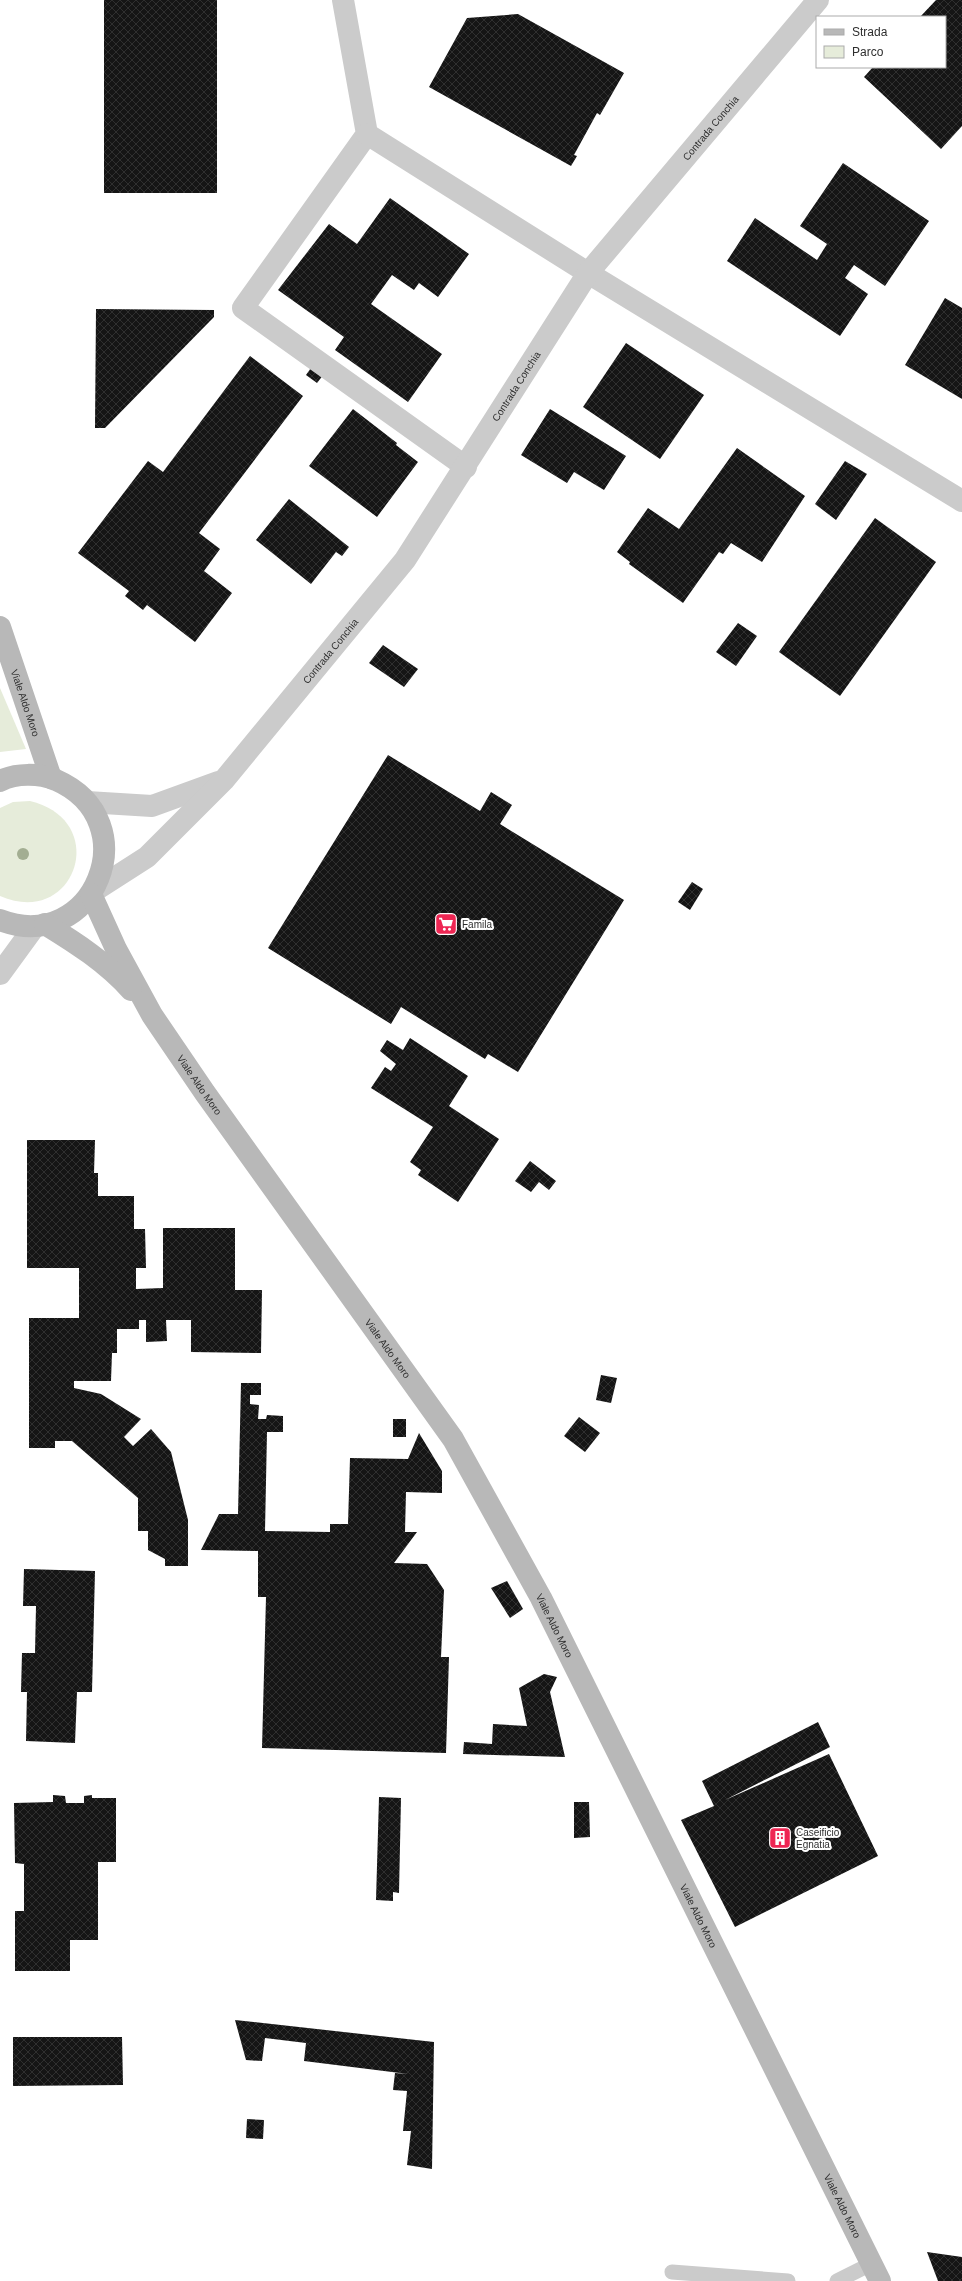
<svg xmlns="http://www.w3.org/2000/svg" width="962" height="2281" viewBox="0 0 962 2281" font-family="Arial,sans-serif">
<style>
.green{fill:#e6ecda}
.building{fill:url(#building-cross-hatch)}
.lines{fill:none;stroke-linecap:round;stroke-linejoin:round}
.service{stroke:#cbcbcb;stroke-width:15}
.minor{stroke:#cbcbcb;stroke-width:22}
.tertiary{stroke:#cbcbcb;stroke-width:22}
.secondary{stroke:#b8b8b8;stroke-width:22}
.tree{fill:#a3ae92}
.labels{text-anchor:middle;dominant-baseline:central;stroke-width:4;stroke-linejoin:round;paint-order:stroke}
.street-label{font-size:10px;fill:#2e2e2e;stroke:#fff}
.poi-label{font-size:10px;fill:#2e2e2e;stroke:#fff;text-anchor:start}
</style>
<defs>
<pattern id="building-cross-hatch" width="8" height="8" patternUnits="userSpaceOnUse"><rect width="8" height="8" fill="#151515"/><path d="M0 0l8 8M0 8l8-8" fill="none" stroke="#2f2f2f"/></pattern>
</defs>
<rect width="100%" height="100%" fill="#fff"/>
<!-- green -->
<g class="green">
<polygon points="0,688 26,749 0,752"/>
<path d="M30 801C112 821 75 929 0 896V808L13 802Z"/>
</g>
<!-- building -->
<g class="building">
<rect x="104" y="0" width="113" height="193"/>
<polygon points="936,0 962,0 962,126 941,149 864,77 873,67 945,67 945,17 920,17"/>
<polygon points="518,14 624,73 600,115 597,113 574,155 577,156 571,166 429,87 467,18"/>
<polygon points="843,163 929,221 885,286 854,265 845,278 868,294 840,336 727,261 755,218 817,260 827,244 800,226"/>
<polygon points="390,198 469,254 438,297 419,283 414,290 392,275 371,304 442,354 408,402 335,350 344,337 278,290 329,224 357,244"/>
<polygon points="945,298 962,308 962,399 905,365"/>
<polygon points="96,309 214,310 214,317 105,428 95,428"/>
<polygon points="626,343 704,395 660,459 583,407"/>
<polygon points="250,356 303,396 199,533 220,549 204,571 232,593 195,642 147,605 143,610 125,596 129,591 78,553 148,461 163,472"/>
<polygon points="313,365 324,374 317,383 306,375"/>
<polygon points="353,409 397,443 396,445 418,462 377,517 309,466"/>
<polygon points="550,409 626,456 604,490 574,472 567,483 521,455"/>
<polygon points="737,448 805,496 762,562 731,543 723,554 719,552 683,603 629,564 630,562 617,552 648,508 679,529"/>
<polygon points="845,461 867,474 836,520 815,504"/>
<polygon points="289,499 349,547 342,556 336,552 311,584 256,540"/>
<polygon points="875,518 936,562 840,696 779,652"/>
<polygon points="738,623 757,636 736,666 716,652"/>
<polygon points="383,645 418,669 404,687 369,663"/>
<polygon points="388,755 480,811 491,792 512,805 500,824 624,900 518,1072 488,1054 485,1059 401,1007 391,1024 268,948"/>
<polygon points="692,882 703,889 690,910 678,902"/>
<polygon points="410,1038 468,1076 449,1106 499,1139 458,1202 418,1175 421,1170 410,1162 433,1127 371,1088 385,1067 391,1071 396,1064 380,1051 387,1040 403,1050"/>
<polygon points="27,1140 95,1140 94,1173 98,1173 98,1196 134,1196 134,1229 145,1229 146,1268 136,1268 136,1289 163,1288 163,1228 235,1228 235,1290 262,1290 261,1353 191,1352 191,1320 166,1320 167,1341 146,1342 146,1320 139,1320 139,1329 117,1329 117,1353 112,1353 111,1381 74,1381 74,1388 101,1394 141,1419 124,1437 133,1446 151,1429 171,1452 188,1520 188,1566 165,1566 165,1559 148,1550 148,1531 138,1531 138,1498 72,1441 55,1441 55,1448 29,1448 29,1318 79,1318 79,1268 27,1268"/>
<polygon points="530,1161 556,1181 549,1190 539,1182 531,1192 515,1181"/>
<polygon points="601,1375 617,1378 611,1403 596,1400"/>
<polygon points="241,1383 261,1383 261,1395 250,1395 250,1404 259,1405 258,1419 266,1419 267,1415 283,1416 283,1432 267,1432 265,1531 330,1532 330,1524 348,1524 350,1458 408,1459 419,1433 442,1471 442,1493 406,1492 405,1532 417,1532 394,1563 427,1564 444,1590 441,1657 449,1657 446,1753 262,1748 266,1597 258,1597 258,1551 201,1550 219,1514 238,1514"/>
<polygon points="579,1417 600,1433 585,1452 564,1436"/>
<rect x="393" y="1419" width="13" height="18"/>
<polygon points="24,1569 95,1571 92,1692 77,1692 75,1743 26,1741 27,1692 21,1692 22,1653 35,1653 36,1606 23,1606"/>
<polygon points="507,1581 523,1609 510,1618 491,1588"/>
<polygon points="544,1674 557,1677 550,1692 565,1757 463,1754 464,1742 492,1744 493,1724 527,1726 519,1688"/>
<polygon points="818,1722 830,1747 725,1800 829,1754 878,1856 735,1927 681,1820 714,1806 702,1781"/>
<polygon points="53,1795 65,1796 66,1803 84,1803 84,1796 92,1795 92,1798 116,1798 116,1862 98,1862 98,1940 70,1940 70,1971 15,1971 15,1911 24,1911 24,1864 15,1863 14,1803 53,1802"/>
<polygon points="379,1797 401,1798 399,1893 393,1892 393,1901 376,1900"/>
<polygon points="574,1802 589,1802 590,1837 574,1838"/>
<polygon points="235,2020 434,2042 432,2169 407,2165 411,2131 403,2131 407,2091 393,2090 395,2073 408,2074 304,2061 306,2043 265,2038 262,2061 246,2060"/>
<polygon points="13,2037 122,2037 123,2085 13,2086"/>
<polygon points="247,2119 264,2120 263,2139 246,2138"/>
<polygon points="927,2252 962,2257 962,2281 938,2281"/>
</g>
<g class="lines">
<!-- service -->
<g class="service">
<polyline points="672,2272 788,2281"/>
<polyline points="837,2281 871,2264"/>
</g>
<!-- minor -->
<g class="minor">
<polyline points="343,0 367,134 243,308 466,467"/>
<polyline points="367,134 588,273 962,501"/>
<polyline points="87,802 152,806 218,782"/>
<path id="s1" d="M94 891 147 857 224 780 405 560 588 273 818 0"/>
</g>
<!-- tertiary -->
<polyline class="tertiary" points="0,974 35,926"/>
<!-- secondary -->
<g class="secondary">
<path id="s2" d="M0 627 51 778"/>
<path d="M0 781C16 773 39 773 56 780 149 821 94 956 0 920"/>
<path id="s3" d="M91 894 116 949 152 1015 205 1093 453 1439 541 1598 880 2281"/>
<path d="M45 924C76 943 107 963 131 990"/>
</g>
</g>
<!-- trees -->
<circle class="tree" cx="23" cy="854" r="6"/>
<!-- icons -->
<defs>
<g id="supermarket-square" transform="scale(1.15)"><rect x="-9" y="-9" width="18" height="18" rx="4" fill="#ee2653" stroke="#fff"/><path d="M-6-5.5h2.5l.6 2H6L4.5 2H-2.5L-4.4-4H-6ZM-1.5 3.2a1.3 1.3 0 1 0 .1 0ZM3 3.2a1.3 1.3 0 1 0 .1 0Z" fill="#fff"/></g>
<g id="building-square" transform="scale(1.15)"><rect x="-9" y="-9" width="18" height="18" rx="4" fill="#ee2653" stroke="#fff"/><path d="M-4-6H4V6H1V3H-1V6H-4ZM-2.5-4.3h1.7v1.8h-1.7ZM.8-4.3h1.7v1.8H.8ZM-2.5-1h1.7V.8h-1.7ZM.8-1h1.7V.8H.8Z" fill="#fff"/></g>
</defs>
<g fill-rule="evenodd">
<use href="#supermarket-square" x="446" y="924"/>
<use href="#building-square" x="780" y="1838"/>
</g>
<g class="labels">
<!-- street labels -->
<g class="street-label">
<text stroke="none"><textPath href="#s1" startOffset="987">Contrada Conchia</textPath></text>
<text stroke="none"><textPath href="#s1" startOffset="663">Contrada Conchia</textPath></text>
<text stroke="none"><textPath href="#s1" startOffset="339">Contrada Conchia</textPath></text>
<text stroke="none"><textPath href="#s2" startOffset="80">Viale Aldo Moro</textPath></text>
<text stroke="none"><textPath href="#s3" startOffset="220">Viale Aldo Moro</textPath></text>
<text stroke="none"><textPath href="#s3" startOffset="544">Viale Aldo Moro</textPath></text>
<text stroke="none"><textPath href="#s3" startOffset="868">Viale Aldo Moro</textPath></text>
<text stroke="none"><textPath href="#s3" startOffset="1192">Viale Aldo Moro</textPath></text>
<text stroke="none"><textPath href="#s3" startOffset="1516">Viale Aldo Moro</textPath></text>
</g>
<!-- poi labels -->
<g class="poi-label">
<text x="462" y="924">Famila</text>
<text x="796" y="1832">Caseificio<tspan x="796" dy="12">Egnatia</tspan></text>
</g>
</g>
<!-- legend -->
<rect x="816" y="16" width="130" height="52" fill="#ffffff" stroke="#ababab"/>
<rect x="824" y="29" width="20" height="6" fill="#b8b8b8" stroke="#ababab"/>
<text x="852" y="36" font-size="12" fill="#2e2e2e">Strada</text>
<rect x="824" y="46" width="20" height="12" fill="#e6ecda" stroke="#ababab"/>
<text x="852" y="56" font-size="12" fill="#2e2e2e">Parco</text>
</svg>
